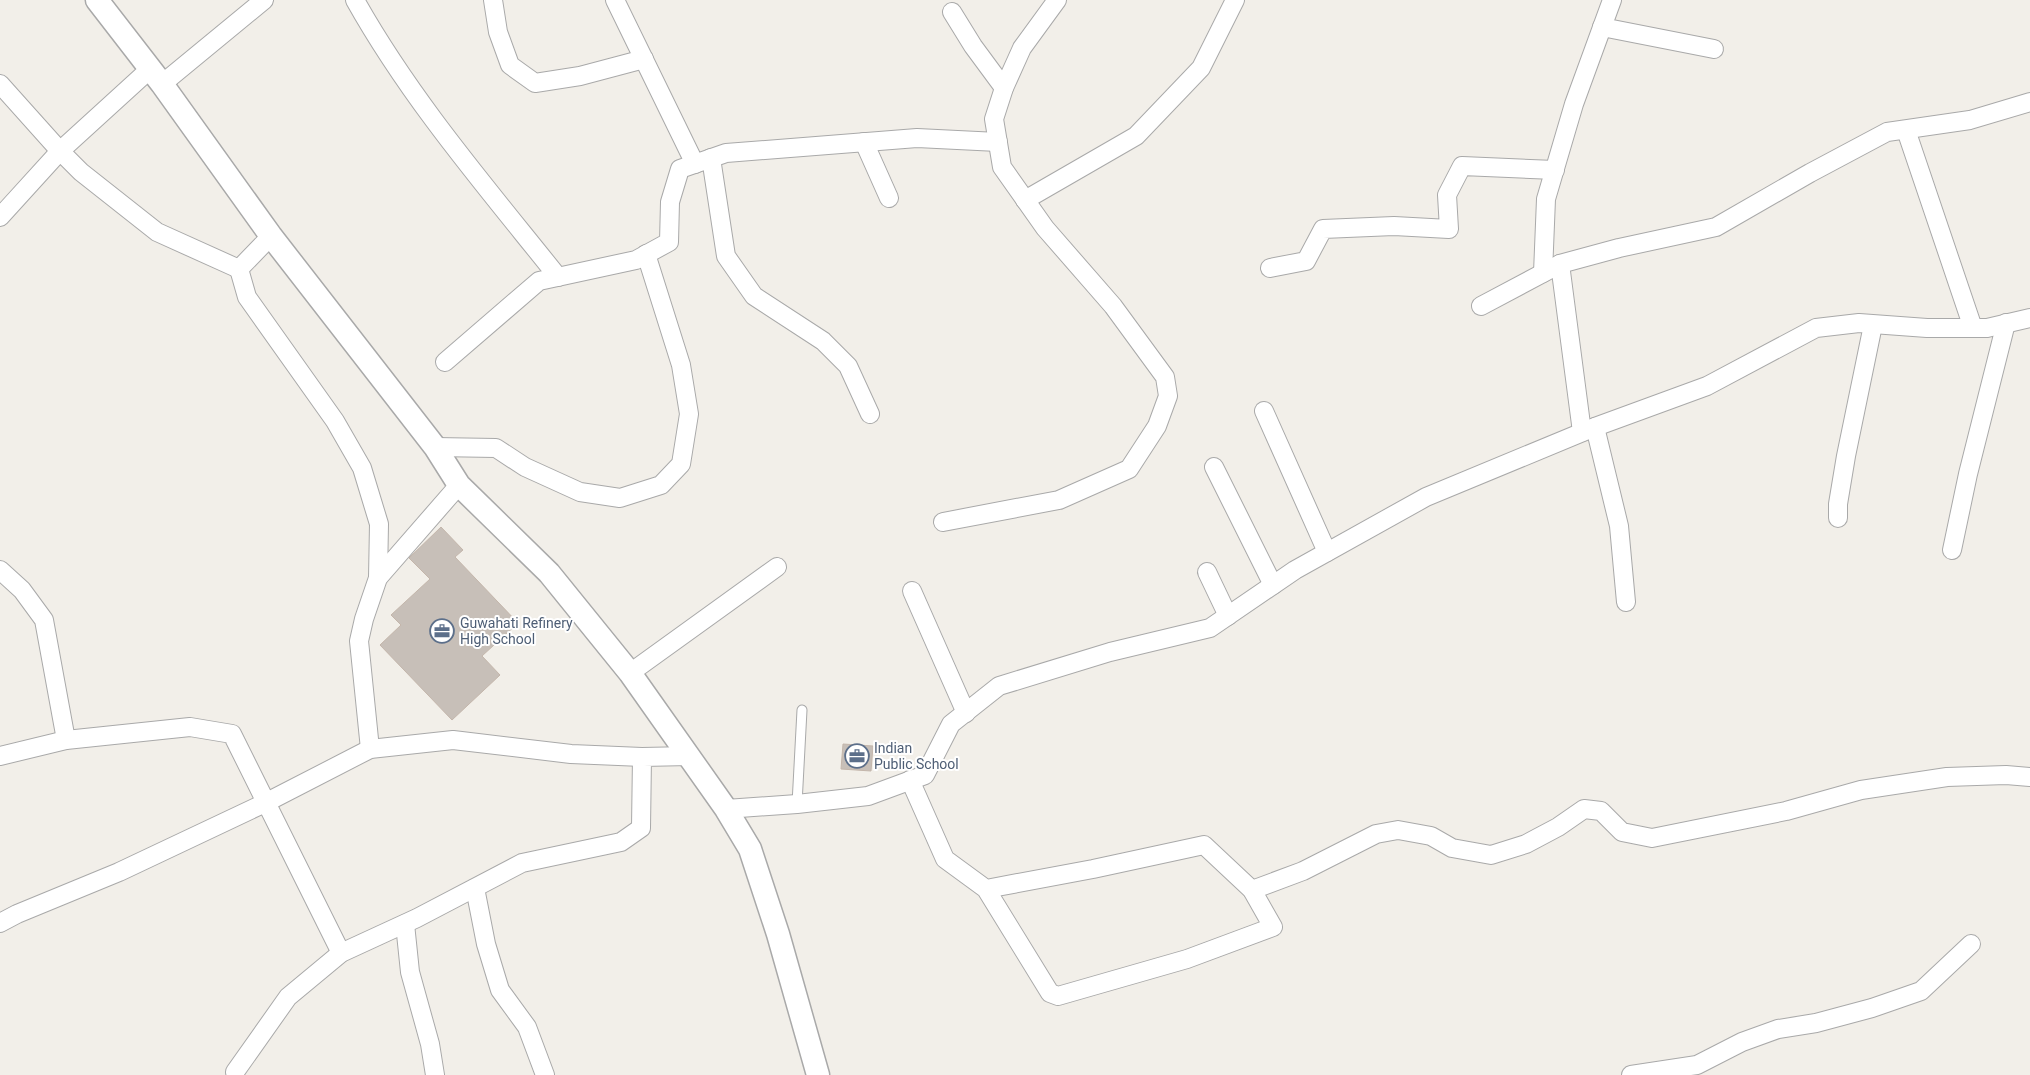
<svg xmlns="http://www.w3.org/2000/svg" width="2030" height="1075" viewBox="0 0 2030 1075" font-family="Roboto,sans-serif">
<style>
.building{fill:#c7bfb8;stroke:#c4b6ab}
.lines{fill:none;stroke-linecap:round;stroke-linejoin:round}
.service-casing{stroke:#a9a9a9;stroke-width:11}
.minor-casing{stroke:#a9a9a9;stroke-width:20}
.tertiary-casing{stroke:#a9a9a9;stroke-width:25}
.service{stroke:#fff;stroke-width:9}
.minor{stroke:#fff;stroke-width:18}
.tertiary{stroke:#fff;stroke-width:22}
.labels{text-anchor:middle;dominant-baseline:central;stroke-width:4;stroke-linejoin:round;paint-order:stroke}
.service-label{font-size:14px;fill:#4e5e75;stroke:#fff;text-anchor:start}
</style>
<rect width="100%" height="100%" fill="#f2efe9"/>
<!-- building -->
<g class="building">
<polygon points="441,527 463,550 455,557 518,623 482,656 500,675 452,720 380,645 401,625 391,615 430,579 409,558"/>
<polygon points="843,744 873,746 871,771 841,769"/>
</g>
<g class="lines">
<!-- service casing -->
<g class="service-casing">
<polyline id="service" points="797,804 802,710"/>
</g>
<!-- minor casing -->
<g class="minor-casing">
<g id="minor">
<path d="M355 0C411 100 487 188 558 277"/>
<polyline points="493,0 498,32 510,65 535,83 580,76 644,59"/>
<polyline points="615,0 695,164"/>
<polyline points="952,12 973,46 1004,88"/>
<polyline points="1602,27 1714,49"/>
<polyline points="0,84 60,151 81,172 157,232 239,269"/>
<polyline points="162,84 264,0"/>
<polyline points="1906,130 1973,328"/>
<polyline points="864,142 889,198"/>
<polyline points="711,158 726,256 754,296 823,341 848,366 870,414"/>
<polyline points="1025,200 1136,136 1201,68 1235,0"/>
<polyline points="0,217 60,151 150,69"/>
<polyline points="271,236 239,269 247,297 335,421 362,468 379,524 378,578"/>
<polyline points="1560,264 1582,432"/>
<polyline points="1270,268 1306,261 1323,229 1394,226 1449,229 1447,195 1462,166 1555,170"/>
<polyline points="1543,273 1546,199 1574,104 1612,0"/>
<polyline points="1481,306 1560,264 1619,248 1716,227 1810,173 1887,132 1970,120 2030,102"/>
<polyline points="445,362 539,281 636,260 669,242 670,202 680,169 726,153 917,138 998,142"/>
<polyline points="1264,411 1327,552"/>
<polyline points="1595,427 1619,526 1626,602"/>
<polyline points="435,447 496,448 525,467 580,492 620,498 661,485 681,464 689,414 681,365 646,254"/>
<polyline points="1214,467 1273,585"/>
<polyline points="1838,518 1838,504 1846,456 1873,325"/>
<polyline points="943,522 1059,500 1129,469 1157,426 1168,396 1165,377 1113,306 1045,228 1002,167 994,119 1004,88 1022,48 1057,0"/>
<polyline points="1952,550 1968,474 2006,323"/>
<polyline points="0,570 22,590 44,620 66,740"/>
<polyline points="1207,572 1228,616"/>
<polyline points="912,591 966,713"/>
<polyline points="630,673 777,567"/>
<polyline points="370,749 359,641 364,619 378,578 459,485"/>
<polyline points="0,756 66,740 190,727 232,734 341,953"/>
<polyline points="910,780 945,859 986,889 1093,869 1204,845 1252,890 1273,927 1187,959 1058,996 1050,993 986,889"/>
<polyline points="726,809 797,804 868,796 925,775 951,724 999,686 1110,652 1210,628 1295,570 1426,497 1595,427 1707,386 1816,328 1859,323 1927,328 1987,328 2030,318"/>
<polyline points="475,888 486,944 500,990 527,1027 545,1075"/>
<polyline points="1252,890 1303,871 1376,834 1398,830 1431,836 1452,848 1491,855 1526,844 1558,827 1584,809 1601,811 1622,832 1652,838 1786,811 1861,790 1947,777 2006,775 2030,777"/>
<polyline points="0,923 17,914 119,872 267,802 370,749 453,740 571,754 642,757"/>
<polyline points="405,924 410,972 430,1044 435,1075"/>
<polyline points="235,1072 288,997 341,953 417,918 522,863 621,842 641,828 642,757 690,756"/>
<polyline points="1631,1075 1697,1065 1742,1042 1778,1029 1816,1023 1872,1008 1921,991 1971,944"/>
</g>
</g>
<!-- tertiary casing -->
<g class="tertiary-casing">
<polyline id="tertiary" points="97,0 162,84 271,236 435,447 459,485 549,573 630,673 726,809 750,849 778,934 818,1075"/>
</g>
<!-- service -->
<use href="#service" class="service"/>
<!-- minor -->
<use href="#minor" class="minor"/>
<!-- tertiary -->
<use href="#tertiary" class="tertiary"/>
</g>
<!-- icons -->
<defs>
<g id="office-ring" transform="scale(1.25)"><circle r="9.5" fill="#fff" stroke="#5c6f8a" stroke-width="1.5"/><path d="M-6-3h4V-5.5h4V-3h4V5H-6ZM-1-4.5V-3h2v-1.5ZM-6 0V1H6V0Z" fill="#5c6f8a"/></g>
</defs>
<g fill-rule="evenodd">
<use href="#office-ring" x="442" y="631"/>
<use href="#office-ring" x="857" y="756"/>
</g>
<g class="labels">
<!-- service labels -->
<g class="service-label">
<text x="460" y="623">Guwahati Refinery<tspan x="460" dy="16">High School</tspan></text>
<text x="874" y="748">Indian<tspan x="874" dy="16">Public School</tspan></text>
</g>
</g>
</svg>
